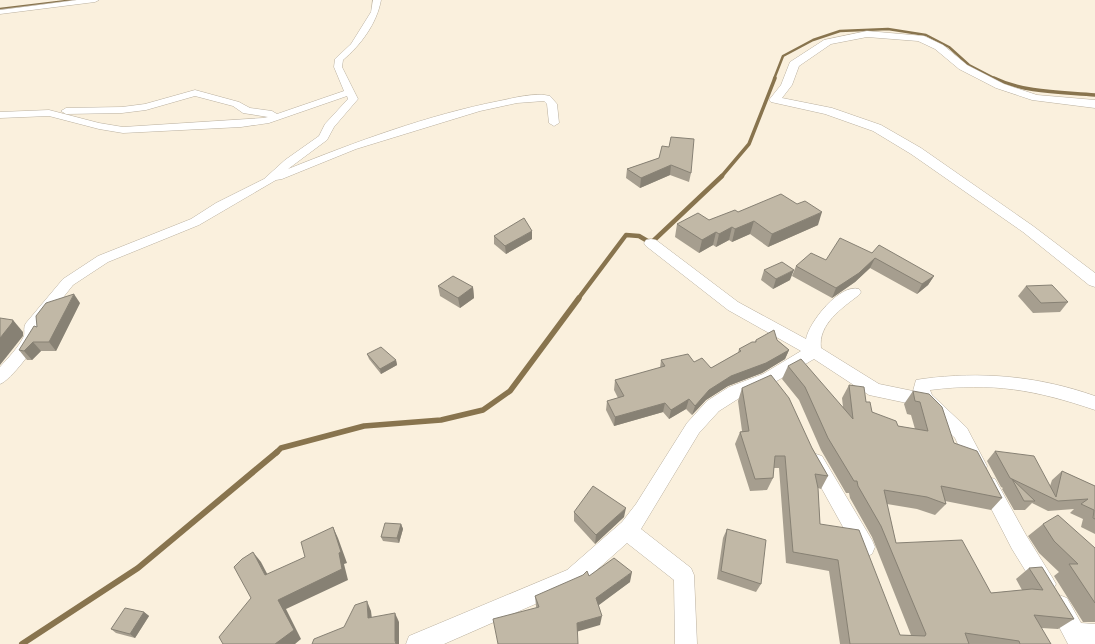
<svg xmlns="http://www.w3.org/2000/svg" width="1095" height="644" viewBox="0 0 1095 644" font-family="Roboto,sans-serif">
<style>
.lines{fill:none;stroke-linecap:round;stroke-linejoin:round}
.stream-far4{stroke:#88744e;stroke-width:2.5}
.stream-far3{stroke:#88744e;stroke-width:3.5}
.stream-far2{stroke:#88744e;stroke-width:4.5}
.stream-far1{stroke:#88744e;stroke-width:5.5}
.stream{stroke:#88744e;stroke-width:6}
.minor-casing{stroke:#bab09f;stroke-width:1}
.tertiary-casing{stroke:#bab09f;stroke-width:1}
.minor{fill:#fff;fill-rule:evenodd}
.tertiary{fill:#fff;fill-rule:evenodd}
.wall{fill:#a69e8f}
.shaded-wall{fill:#878174}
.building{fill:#c1b8a6;stroke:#878174}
</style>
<rect width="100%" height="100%" fill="#faf0dd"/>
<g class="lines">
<!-- stream-far4 -->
<g class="stream-far4">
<polyline points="0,9 75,0"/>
<polyline points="774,79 783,56 813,40 840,31 888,29 926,35 949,47 969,65 996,79"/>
</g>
<!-- stream-far3 -->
<g class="stream-far3">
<path d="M994 78C1025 93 1062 92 1095 95"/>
<polyline points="721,177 749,144 775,78"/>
</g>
<!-- stream-far2 -->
<polyline class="stream-far2" points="578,299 626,235 639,236 651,243 722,176"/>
<!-- stream-far1 -->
<polyline class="stream-far1" points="276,453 281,448 364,426 441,420 483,410 510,391 579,298"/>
<!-- stream -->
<polyline class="stream" points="22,644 138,568 277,452"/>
<!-- minor casing -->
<g class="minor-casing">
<g id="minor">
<polygon points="77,0 99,0 95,2 0,14 0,10"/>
<path d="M373 0H381C377 23 361 45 343 60L342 67 358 99 334 127 327 140 288 169C355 142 428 115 499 101 514 98 535 92 550 96L557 104 559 123 554 126 549 123 547 104 544 101 517 103 480 111 356 149 282 179 276 180 199 225 108 262 73 285 39 328C39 330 40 332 40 334 38 345 10 381 0 384V367C8 358 19 347 24 336 25 331 23 328 26 323L63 279 98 256 191 219 216 203 264 179 285 160 319 136 325 124 348 99 347 96 269 123 241 127 123 133 99 129 49 116 0 118V112L49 110 99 123 123 127 263 118 268 117 243 113 233 106 195 96 146 110 122 113 66 114 61 111 66 108 122 107 145 104 195 90 239 102 250 108 272 111 277 114 344 91 334 67 335 59 351 44 371 12Z"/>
<path d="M651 239 656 240 738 302 806 339C809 322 840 283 859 289L861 292 859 295C842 308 818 324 821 348L879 384 913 391 916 380 922 379C982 371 1038 376 1095 396V410C1036 390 992 382 930 390L932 395 967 428 987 466 985 472 978 474 971 472 955 438 921 406 869 395 814 359 775 382 741 397 719 411 699 433 641 529 691 568 694 575 697 644H675L674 580 627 543 581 584 444 644H406L409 636 567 570 622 522 636 504 687 423 707 401 729 387 763 374 801 351 728 310 646 246 644 243 646 240Z"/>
<polygon points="816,454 822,456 872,540 875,547 872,554 865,557 858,554 807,462 810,456"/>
<polygon points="988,477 995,479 1026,535 1052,577 1056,584 1052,591 1045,595 1038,591 1012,549 979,485 981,479"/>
<polygon points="1059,595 1067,598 1081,623 1095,624 1095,644 1068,644 1048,606 1051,598"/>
</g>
</g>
<!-- tertiary casing -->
<g class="tertiary-casing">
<polygon id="tertiary" points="867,31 924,36 943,45 967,65 1004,84 1037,95 1095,100 1095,108 1032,100 996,88 959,69 935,49 918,41 867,37 831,44 799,66 792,85 782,98 832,108 881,125 921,148 1033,226 1095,273 1095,287 1089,285 1023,232 911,154 873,131 825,114 771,102 769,100 781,85 790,62 824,40"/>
</g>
<!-- minor -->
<use href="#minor" class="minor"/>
<!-- tertiary -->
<use href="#tertiary" class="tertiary"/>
</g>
<!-- wall -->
<g class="wall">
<polygon points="659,158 691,173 689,182 670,175 640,188 626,178 627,169"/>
<polygon points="738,212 818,225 768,247 750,234 732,242 729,240 716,247 713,245 699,253 675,237 677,224 709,220"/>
<polygon points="494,236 532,239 506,254 494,244"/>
<polygon points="872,253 934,276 928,285 917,294 870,268 855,282 832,298 792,276 796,266"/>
<polygon points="764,270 790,280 773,289 761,280"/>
<polygon points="438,286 473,287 474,298 460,308 440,296"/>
<polygon points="1026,286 1068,302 1060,312 1033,313 1018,296"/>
<polygon points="80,303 56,351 41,351 32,360 27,360 19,350 37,327"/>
<polygon points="756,340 777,340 789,350 785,359 762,373 728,386 706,400 692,415 686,409 669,419 663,412 614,426 606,410 607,401 618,398 614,390 615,380 660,368 661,360 694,362 711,368 738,353 739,349 755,342"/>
<polygon points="367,354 396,360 397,365 381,374 369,359"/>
<polygon points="788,366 843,407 842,398 849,385 866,402 872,412 898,426 915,429 911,415 907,414 904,404 913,391 954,443 1002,498 991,510 945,501 946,504 935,515 917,509 887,504 896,543 991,593 1022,590 1016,579 1029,568 1074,619 1058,629 1041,628 1051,644 840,644 829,571 786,563 779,468 774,468 773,478 767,490 750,491 735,444 740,432 742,431 738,401 742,388 812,448 828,476 821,489 818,488 820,524 900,635 911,635 872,537 850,498 849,493 846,493 821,450 799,400 782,379"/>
<polygon points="995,451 1050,486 1052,480 1062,471 1095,486 1095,534 1081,527 1083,519 1070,513 1074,509 1048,511 1032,503 1025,510 1014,510 1002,489 1003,488 1001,487 987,461"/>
<polygon points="574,512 624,517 595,544 574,521"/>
<polygon points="401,524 403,529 399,543 383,541 381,537"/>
<polygon points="1043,524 1095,548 1095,622 1083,622 1054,576 1059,572 1039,553 1028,536"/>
<polygon points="727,529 761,584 756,592 717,579 723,538"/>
<polygon points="630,582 598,605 600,625 536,607 536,606 535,596"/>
<polygon points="144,612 149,616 135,638 116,633 111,629"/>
</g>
<!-- shaded-wall -->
<g class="shaded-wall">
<polygon points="671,165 670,175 640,188 641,178"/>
<polygon points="822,212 818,225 768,247 772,234"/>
<polygon points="754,221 750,234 732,242 735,229"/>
<polygon points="732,227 729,240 716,247 719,234"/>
<polygon points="532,231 532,239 506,254 505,246"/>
<polygon points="716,232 713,245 699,253 702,240"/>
<polygon points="875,258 870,268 855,282 832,298 836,288"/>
<polygon points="794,270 790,280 773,289 776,279"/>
<polygon points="934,276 928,285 917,294 922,284"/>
<polygon points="473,287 474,298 460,308 458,298"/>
<polygon points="74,294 80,303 56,351 49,342"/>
<polygon points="13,320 23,332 23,336 0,365 0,338"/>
<polygon points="33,342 41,351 32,360 24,351"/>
<polygon points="789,350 785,359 762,373 728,386 706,400 692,415 695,406 709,390 731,376"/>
<polygon points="396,360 397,365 381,374 380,369"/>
<polygon points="689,399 686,409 669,419 671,410"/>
<polygon points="665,403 663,412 614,426 615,417"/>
<polygon points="626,508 624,517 595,544 596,535"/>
<polygon points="401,524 403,529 399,543 397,538"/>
<polygon points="333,527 338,538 347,563 344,564 348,580 286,609 301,639 295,644 275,644 278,600"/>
<polygon points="253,552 261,562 273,585 265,575"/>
<polygon points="632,572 630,582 595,608 596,598"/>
<polygon points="367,601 371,611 373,627 368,618"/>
<polygon points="144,612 149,616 135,638 130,634"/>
<polygon points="395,613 399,622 399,644 396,644 395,641"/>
<polygon points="602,616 600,625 576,632 577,623"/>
</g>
<!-- building -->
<g class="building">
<polygon points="671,137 694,139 691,173 671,165 641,178 627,169 659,158 662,146 669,147"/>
<polygon points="781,194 797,204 805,201 822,212 772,234 754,221 735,229 732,227 719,234 716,232 702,240 677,224 698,213 709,220 735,210 738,212"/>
<polygon points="524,218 532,231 505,246 494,236"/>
<polygon points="840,238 872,253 879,245 934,276 922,284 875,258 859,273 836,288 796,266 811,253 826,260"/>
<polygon points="782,262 794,270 776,279 764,270"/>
<polygon points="453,276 473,287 458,298 438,286"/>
<polygon points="1052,285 1068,302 1041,303 1026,286"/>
<polygon points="74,294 49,342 33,342 24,351 19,350 34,326 37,327 36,316 46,303"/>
<polygon points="0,318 13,320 12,323 0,338"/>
<polygon points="774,330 777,340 789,350 766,363 731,376 709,390 695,406 689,399 671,410 665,403 615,417 607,401 624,396 615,380 665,366 661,360 688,354 694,362 702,358 711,368 741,351 739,349 752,342 756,342 756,340"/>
<polygon points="381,347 396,360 380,369 367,354"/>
<polygon points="801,359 853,419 849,385 864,387 866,402 870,402 872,412 896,421 898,426 928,431 920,402 915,401 913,391 929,394 942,407 954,443 977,451 1002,498 941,486 946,504 927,497 884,490 896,543 962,540 991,593 1032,589 1043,590 1029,568 1042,567 1074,619 1034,615 1051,644 1020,644 1019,641 965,633 969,644 850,644 838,560 793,552 785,456 775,456 773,478 755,479 740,432 749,431 742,388 771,375 789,398 812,448 828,476 815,474 818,488 820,524 859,530 900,635 925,636 926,634 881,526 858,486 857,481 854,481 828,438 805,387 788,366"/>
<polygon points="995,451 1034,456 1056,497 1062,471 1095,486 1095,519 1093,518 1094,510 1081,504 1088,499 1058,501 1010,478"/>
<polygon points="1012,479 1035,501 1024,501"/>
<polygon points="593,486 626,508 596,535 574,512"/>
<polygon points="1058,515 1095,548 1095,603 1069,564 1078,564 1054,541 1043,524"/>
<polygon points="385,523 401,524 397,538 381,537"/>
<polygon points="333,527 341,552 339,553 342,569 278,600 294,630 275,644 223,644 219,637 251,598 234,567 242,559 253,552 265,575 305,557 301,542"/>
<polygon points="727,529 766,540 761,584 721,571"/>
<polygon points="614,558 632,572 596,598 602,616 577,623 578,644 498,644 493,619 539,607 535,596 583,575 587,571 589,576"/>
<polygon points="367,601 368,618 395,613 395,641 396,644 312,644 314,639 344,627 355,605"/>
<polygon points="125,608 144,612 130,634 111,629"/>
</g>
</svg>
